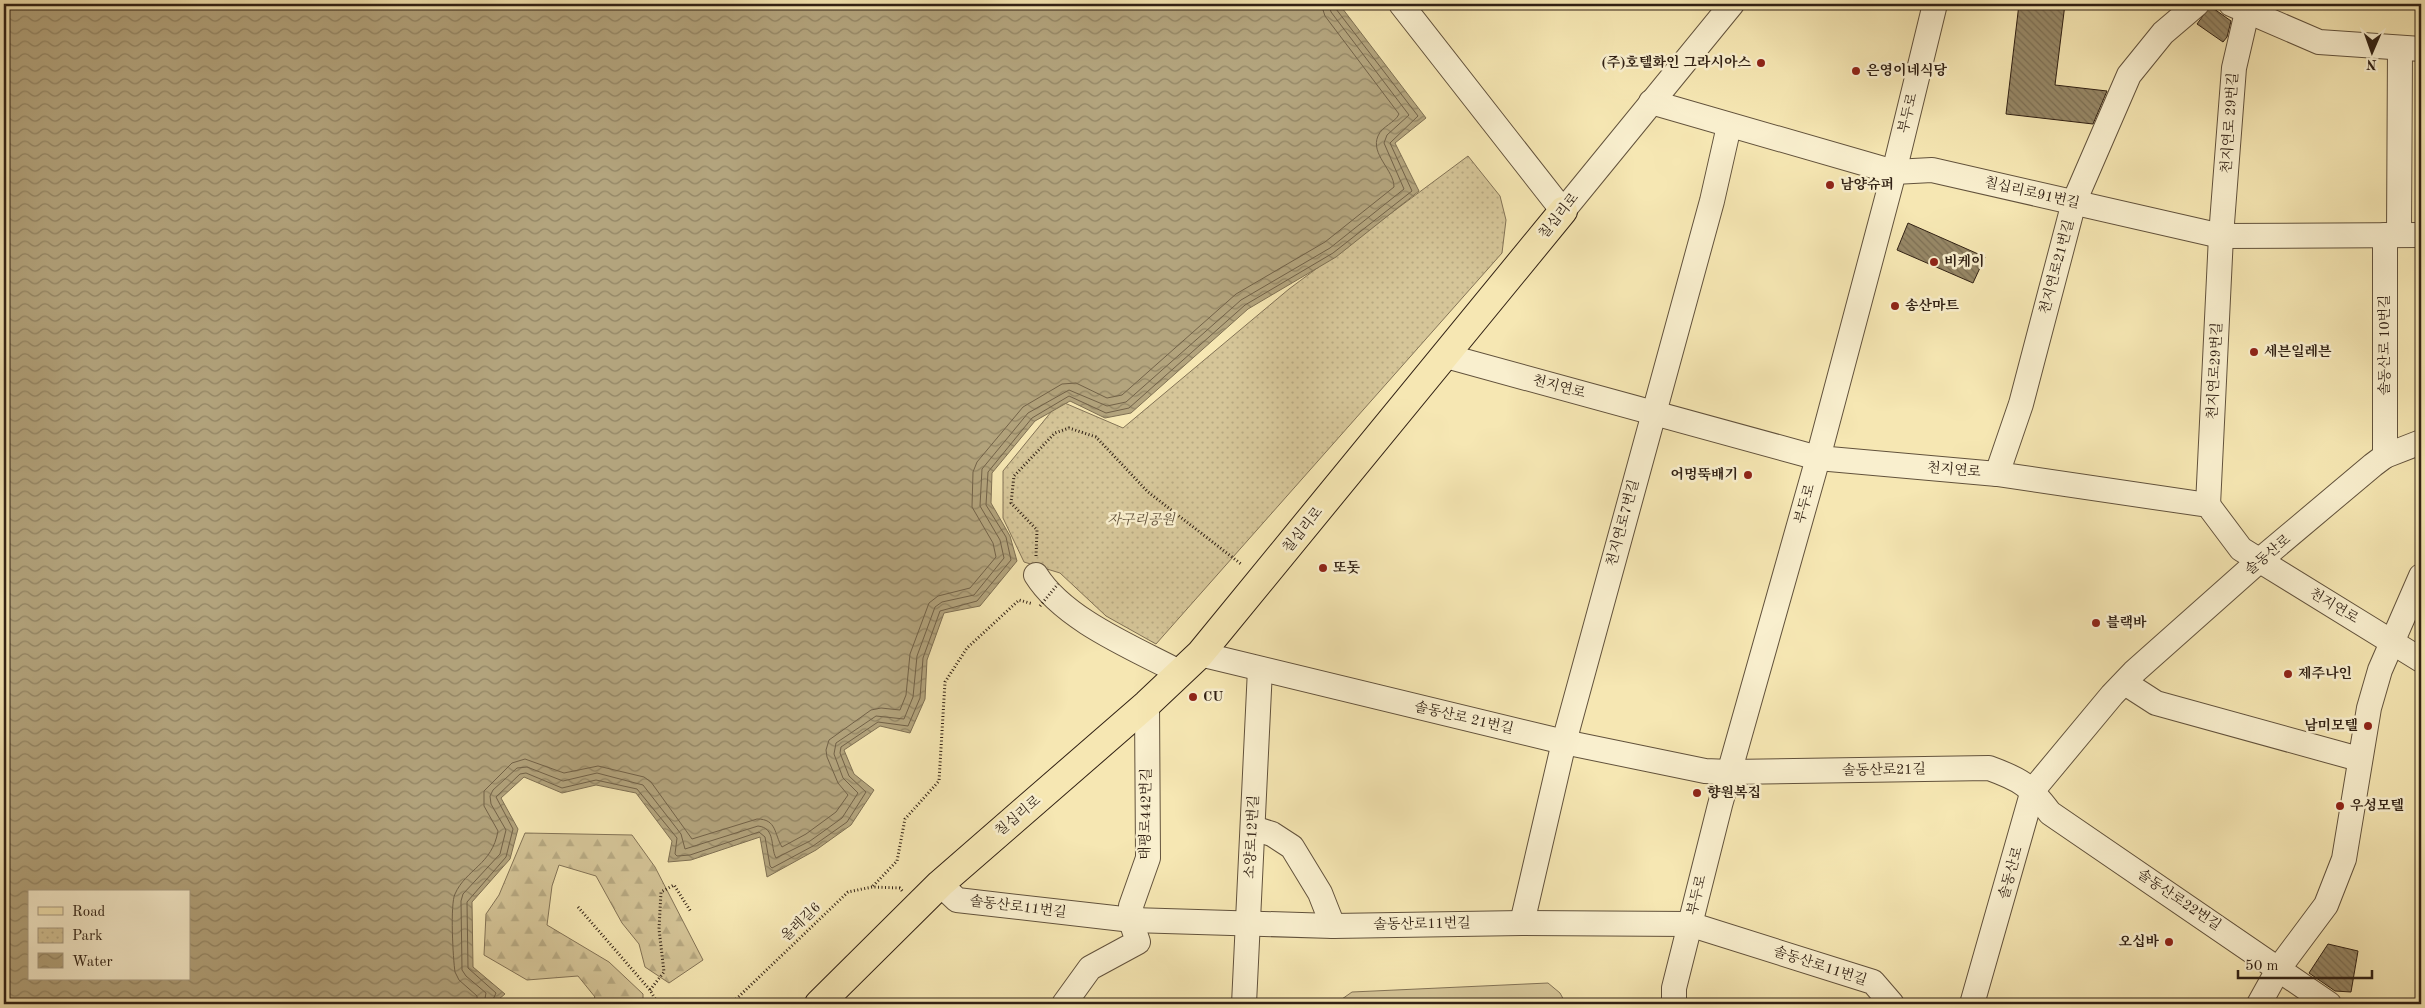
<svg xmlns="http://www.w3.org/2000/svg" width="2425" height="1008" viewBox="0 0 2425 1008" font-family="'Old Standard TT','Noto Serif KR',serif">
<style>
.grass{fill:#d5c598;stroke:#837356}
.forest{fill:url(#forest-firs);stroke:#837356}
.park{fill:url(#park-dots);stroke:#837356}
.water{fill:url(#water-waves);stroke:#7f7053;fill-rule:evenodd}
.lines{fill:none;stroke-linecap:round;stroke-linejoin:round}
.shore{stroke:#726248;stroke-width:1}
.building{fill:url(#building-back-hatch);stroke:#312114}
.minor-casing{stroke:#62523c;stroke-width:26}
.major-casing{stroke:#312114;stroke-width:30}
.path{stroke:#312114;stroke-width:3;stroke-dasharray:1 2.5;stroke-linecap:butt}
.minor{stroke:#f9efce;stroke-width:24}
.major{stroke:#f6e7b3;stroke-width:28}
.path-bridge{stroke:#312114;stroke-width:3;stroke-dasharray:1 2.5;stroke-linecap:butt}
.poi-dot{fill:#8f2418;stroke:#f9efce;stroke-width:2}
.labels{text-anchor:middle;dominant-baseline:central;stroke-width:5;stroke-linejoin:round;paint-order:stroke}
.poi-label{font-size:14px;font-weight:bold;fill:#312114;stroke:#f9efce;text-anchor:start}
.street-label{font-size:14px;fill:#312114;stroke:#f9efce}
.park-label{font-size:14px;font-style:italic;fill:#62523c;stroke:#f9efce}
</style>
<defs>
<pattern id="forest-firs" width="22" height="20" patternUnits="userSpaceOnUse" patternTransform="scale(1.25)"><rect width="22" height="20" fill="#d5c598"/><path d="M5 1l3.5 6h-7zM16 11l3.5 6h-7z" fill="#b7a982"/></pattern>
<pattern id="park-dots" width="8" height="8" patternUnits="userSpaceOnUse" patternTransform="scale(1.25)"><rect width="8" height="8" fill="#d5c598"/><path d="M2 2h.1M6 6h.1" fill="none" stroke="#b7a982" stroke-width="1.8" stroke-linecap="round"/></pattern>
<pattern id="water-waves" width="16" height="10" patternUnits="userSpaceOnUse" patternTransform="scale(1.25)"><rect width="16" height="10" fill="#b3a47d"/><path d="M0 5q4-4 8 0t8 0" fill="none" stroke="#928565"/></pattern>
<pattern id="building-back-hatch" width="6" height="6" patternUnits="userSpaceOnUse" patternTransform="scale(1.25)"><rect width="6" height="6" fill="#978867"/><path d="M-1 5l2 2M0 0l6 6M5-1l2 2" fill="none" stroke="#7c6f54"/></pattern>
</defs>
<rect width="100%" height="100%" fill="#f6e7b3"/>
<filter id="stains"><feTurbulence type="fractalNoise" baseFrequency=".004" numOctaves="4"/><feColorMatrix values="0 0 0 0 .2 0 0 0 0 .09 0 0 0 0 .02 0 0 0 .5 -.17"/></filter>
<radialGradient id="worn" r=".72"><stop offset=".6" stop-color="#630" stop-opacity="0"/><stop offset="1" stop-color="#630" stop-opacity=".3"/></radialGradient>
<!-- grass -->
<polygon class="grass" points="1548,983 1560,993 1566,1004 1338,1004 1342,999 1352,992"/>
<!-- forest -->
<polygon class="forest" points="525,833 632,835 655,867 703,960 669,983 645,967 639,944 622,923 596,876 559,865 552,886 547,925 609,962 643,994 643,1004 590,1004 595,997 578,976 527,980 484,955 486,914 499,895"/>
<!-- park -->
<polygon class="park" points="1468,156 1500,196 1506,220 1502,253 1156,644 1106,616 1060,573 1024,562 1003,518 1003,471 1060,401 1123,428 1289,289"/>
<!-- water -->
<path class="water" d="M4 4H1339L1426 118 1395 143 1419 191 1336 257 1248 309 1131 413 1105 418 1070 401 1035 421 992 473 991 503 1010 536 1017 561 980 606 944 613 927 660 925 699 910 733 880 726 844 750 854 774 874 790 851 825 816 850 767 877 760 837 691 860 668 862 672 841 636 793 596 785 562 793 524 777 501 798 518 829 510 859 472 902 473 967 505 994 493 1004H4ZM29 892H189V979H29Z"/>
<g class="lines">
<!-- shore -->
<g class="shore">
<path d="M477 1004V996L459 980 455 972C453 959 450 904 455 894 466 869 492 865 498 831L484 806V791L512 763 525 759 564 773 598 766 644 777 651 782 692 839 757 819C777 819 774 834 782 847L806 834 836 812 848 795 838 783 827 757 826 750 829 740 871 710 881 708 900 710 906 695 910 654 929 603 938 596 970 588 996 557 993 543 972 507 973 472 977 462 1023 407 1062 384 1076 383 1107 398 1122 395 1236 294 1325 242 1394 187C1394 170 1370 154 1378 136 1382 126 1395 123 1399 114L1325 16 1321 4"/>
<path d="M484 1004 486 993 466 976 462 970 461 901 463 894 500 854 506 830 491 804 490 796 493 790 517 768 527 767 563 781 597 773 643 785 681 834 685 849 758 826C776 828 770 847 776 858L810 841 842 818 858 793 843 778 834 754 836 743 876 716 904 719 913 697 917 656 935 607 942 602 974 595 1004 558 1000 540 980 506 982 469 1028 413 1069 390 1107 406 1126 402 1241 300 1330 248 1404 189 1384 143 1387 135 1409 115 1331 12 1329 4"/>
<polyline points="491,1004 496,993 468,968 467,902 506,857 513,829 496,797 520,774 526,773 562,788 596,780 637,789 677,838 675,854 677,856 690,855 759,832 765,837 770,866 772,868 813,846 847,822 866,792 849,776 840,753 841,747 878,722 908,726 920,698 923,658 940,611 977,601 1011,560 1006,537 986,505 988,472 1032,418 1069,396 1106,413 1129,408 1245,305 1333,253 1412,191 1390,143 1418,116 1336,9 1335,4"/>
</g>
</g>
<!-- building -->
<g class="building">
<polygon points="2019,4 2065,4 2055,85 2107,91 2093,124 2006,114"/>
<polygon points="2210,6 2231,21 2227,37 2223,42 2197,24"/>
<polygon points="1908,223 1985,257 1973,283 1897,250"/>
<polygon points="2328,944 2358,951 2351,992 2335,991 2309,973"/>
</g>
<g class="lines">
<!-- minor casing -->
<g class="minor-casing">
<g id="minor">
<polyline points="1401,4 1563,211 1732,4"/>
<polyline points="2231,4 2319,42 2421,49"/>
<polyline points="1651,102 1894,172 1932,170 2221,236 2421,235"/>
<polyline points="2399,235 2400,48"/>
<polyline points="1446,356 1818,458 1997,474 2208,505 2241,549 2421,660"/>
<polyline points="2385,456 2385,235"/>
<polyline points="1997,474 2021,404 2074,202 2129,75 2163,33 2197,4"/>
<polyline points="2208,505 2221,236 2234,68 2247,12"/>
<path d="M1036 575C1064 620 1134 648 1181 673"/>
<path d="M1200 654 1564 742 1705 771 1730 772 1989 768C2022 780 2029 785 2050 813L2329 1004"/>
<polyline points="2125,683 2156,703 2359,759"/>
<polyline points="1253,828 1272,834 1292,847 1320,893 1333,926"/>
<polyline points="940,884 957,900 1132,920 1333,926 1522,923 1689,924 1873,982 1892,1004"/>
<polyline points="1522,923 1564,742 1712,201 1729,126"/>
<polyline points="1064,1004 1090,968 1138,942 1133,927 1131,906 1148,858 1147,704"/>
<polyline points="1244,1004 1260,669"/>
<polyline points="1674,1004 1674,988 1720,805 1818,458 1894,172 1935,4"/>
<polyline points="1972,1004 2033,790 2112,695 2134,672 2260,560 2373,465 2385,456 2421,442"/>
<polyline points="2259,1004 2279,968 2326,905 2344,859 2369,708 2380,670 2421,576"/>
</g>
</g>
<!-- major casing -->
<g class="major-casing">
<polyline id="major" points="819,1004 940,884 1147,704 1200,654 1563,211"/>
</g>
<!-- path -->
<g class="path">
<polyline points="1036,556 1037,530 1011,503 1014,476 1055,433 1069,428 1096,437 1148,492 1241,564"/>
<polyline points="873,886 897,861 905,819 939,781 945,682 967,648 1019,600 1033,604"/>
<polyline points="578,907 650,990 658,1004"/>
<polyline points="650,990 664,972 659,929 661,892 674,885 691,912"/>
<polyline points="731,1004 848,892 872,887 900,888 903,892"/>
</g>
<!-- minor -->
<use href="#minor" class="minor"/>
<!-- major -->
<use href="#major" class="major"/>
<!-- path-bridge -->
<polyline class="path-bridge" points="1040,606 1058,584"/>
</g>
<!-- markers -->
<g class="poi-dot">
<circle cx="1761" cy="63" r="5"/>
<circle cx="1856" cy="71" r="5"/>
<circle cx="1830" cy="185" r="5"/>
<circle cx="1934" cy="262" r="5"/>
<circle cx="1895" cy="306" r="5"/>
<circle cx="2254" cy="352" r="5"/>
<circle cx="1748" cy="475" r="5"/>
<circle cx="1323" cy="568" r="5"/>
<circle cx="2096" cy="623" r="5"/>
<circle cx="2288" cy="674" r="5"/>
<circle cx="1193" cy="697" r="5"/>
<circle cx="2368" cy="726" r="5"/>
<circle cx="1697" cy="793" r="5"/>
<circle cx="2340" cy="806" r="5"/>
<circle cx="2169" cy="942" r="5"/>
</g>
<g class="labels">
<!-- poi labels -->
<g class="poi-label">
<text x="1751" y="63" text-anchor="end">(주)호텔화인 그라시아스</text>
<text x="1866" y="71">은영이네식당</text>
<text x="1840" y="185">남양슈퍼</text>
<text x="1944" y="262">비케이</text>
<text x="1905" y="306">송산마트</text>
<text x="2264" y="352">세븐일레븐</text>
<text x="1738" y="475" text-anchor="end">어멍뚝배기</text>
<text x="1333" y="568">또돗</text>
<text x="2106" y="623">블랙바</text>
<text x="2298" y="674">제주나인</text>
<text x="1203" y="697">CU</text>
<text x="2358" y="726" text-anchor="end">남미모텔</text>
<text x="1707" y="793">향원복집</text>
<text x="2350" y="806">우성모텔</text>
<text x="2159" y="942" text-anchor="end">오십바</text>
</g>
<!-- street labels -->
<g class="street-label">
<text transform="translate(1908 113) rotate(-76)">부두로</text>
<text transform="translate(2230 123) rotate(-86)">천지연로 29번길</text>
<text transform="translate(2032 193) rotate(13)">칠십리로91번길</text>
<text transform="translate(1559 216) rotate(-51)">칠십리로</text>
<text transform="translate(2057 267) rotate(-75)">천지연로21번길</text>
<text transform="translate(2385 345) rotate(-90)">솔동산로 10번길</text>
<text transform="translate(2215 371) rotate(-87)">천지연로29번길</text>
<text transform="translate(1559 387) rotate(15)">천지연로</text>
<text transform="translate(1954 470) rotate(5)">천지연로</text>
<text transform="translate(1805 504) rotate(-74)">부두로</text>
<text transform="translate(1623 523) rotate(-75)">천지연로7번길</text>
<text transform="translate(1303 530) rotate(-51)">칠십리로</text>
<text transform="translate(2268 555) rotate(-40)">솔동산로</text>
<text transform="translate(2334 606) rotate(31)">천지연로</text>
<text transform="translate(1464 718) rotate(13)">솔동산로 21번길</text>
<text transform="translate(1884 770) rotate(-1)">솔동산로21길</text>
<text transform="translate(1146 814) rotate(-89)">태평로442번길</text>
<text transform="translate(1018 816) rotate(-40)">칠십리로</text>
<text transform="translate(1252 837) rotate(-87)">소양로12번길</text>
<text transform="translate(2011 873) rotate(-74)">솔동산로</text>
<text transform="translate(1697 895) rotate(-76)">부두로</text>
<text transform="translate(2179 900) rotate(34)">솔동산로22번길</text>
<text transform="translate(1018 907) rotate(7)">솔동산로11번길</text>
<text transform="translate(801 922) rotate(-44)">올레길6</text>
<text transform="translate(1422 924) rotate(-1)">솔동산로11번길</text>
<text transform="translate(1820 966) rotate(18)">솔동산로11번길</text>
</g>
<!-- park labels -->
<g class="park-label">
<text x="1141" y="520">자구리공원</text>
</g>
</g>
<!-- margin -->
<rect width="2425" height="1008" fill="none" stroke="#f6e7b3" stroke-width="20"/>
<rect x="5" y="5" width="2415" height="998" fill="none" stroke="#312114" stroke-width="2.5"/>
<rect x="10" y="10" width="2405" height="988" fill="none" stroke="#312114"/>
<!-- legend -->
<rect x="28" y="890" width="162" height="90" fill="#f9efce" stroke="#a99d84"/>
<rect x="38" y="907" width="25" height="8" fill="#f6e7b3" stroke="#a99d84"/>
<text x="72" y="916" font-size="15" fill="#312114">Road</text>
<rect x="38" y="928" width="25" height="15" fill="url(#park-dots)" stroke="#a99d84"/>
<text x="72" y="940" font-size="15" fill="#312114">Park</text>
<rect x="38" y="953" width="25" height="15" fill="url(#water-waves)" stroke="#a99d84"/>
<text x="72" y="966" font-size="15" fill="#312114">Water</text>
<!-- north arrow -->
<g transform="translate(2372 52) rotate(182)" stroke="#f9efce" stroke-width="4" paint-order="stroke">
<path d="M0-4L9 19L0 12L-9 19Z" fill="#312114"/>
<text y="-8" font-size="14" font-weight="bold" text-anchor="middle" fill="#312114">N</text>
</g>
<!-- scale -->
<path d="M2238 970v8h134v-8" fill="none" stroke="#312114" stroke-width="2.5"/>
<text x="2245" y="970" font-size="15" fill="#312114" stroke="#f9efce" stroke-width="4" paint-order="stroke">50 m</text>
<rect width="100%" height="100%" filter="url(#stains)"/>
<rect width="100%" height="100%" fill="url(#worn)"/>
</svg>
